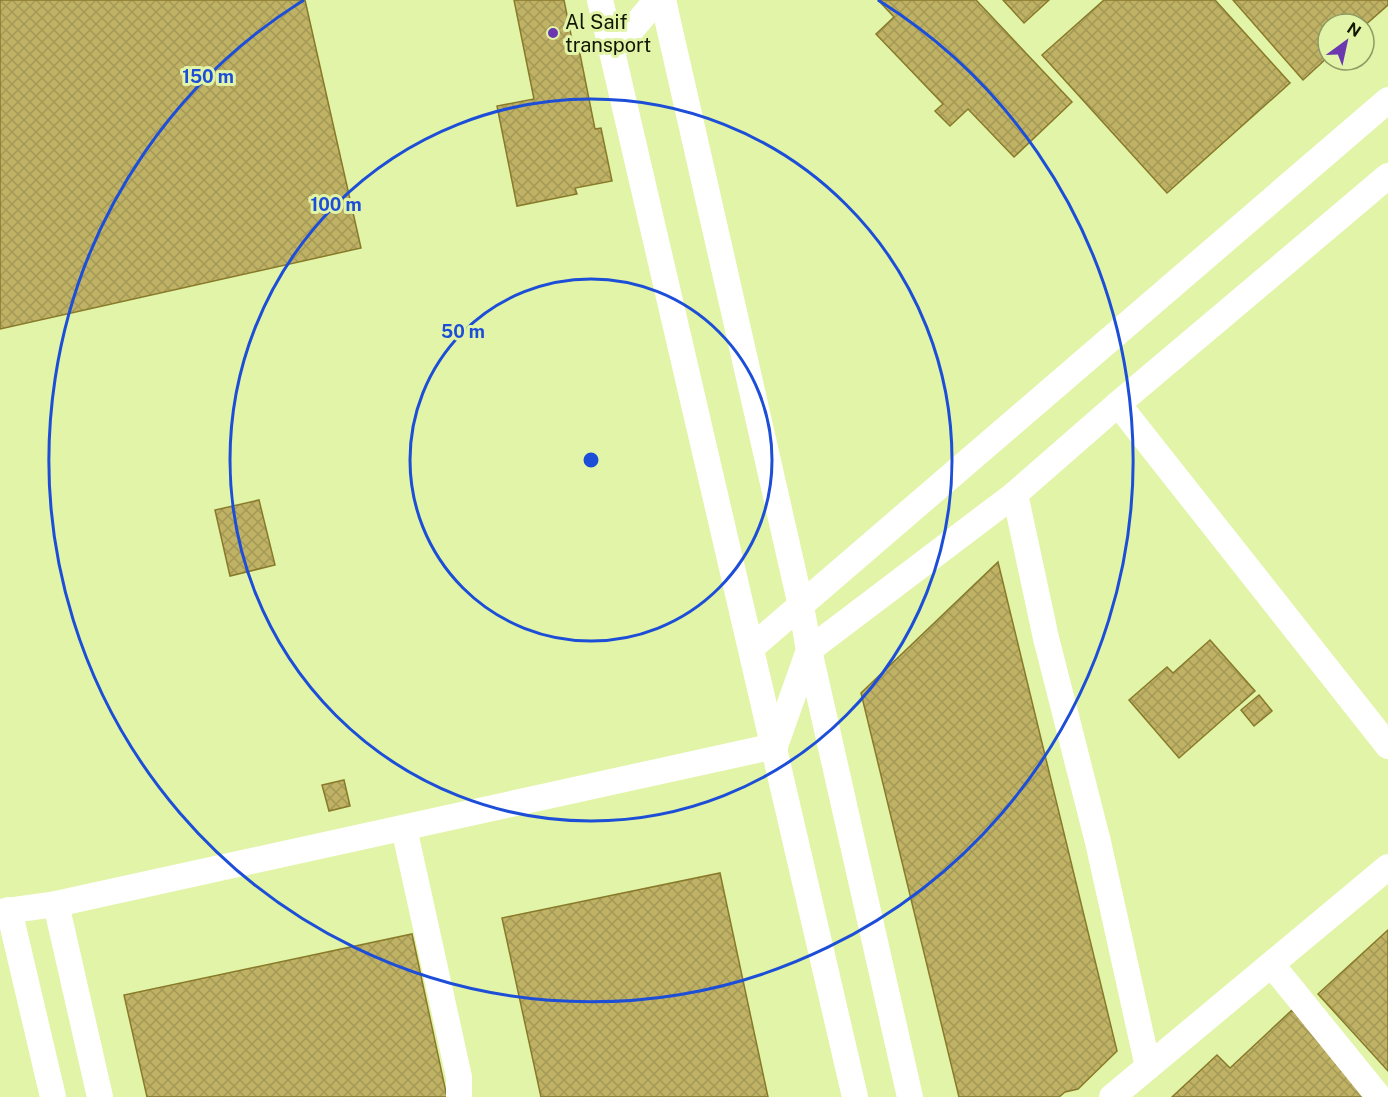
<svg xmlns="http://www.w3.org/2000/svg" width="1388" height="1097" viewBox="0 0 1388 1097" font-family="'Public Sans',sans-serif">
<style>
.building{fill:url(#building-cross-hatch);stroke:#887a2a;stroke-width:1.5}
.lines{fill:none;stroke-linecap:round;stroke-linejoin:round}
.minor{stroke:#fff;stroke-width:26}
.ring{fill:none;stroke:#1d4ed8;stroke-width:3}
.poi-dot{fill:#6b38af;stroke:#e1f4a7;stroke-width:2}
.labels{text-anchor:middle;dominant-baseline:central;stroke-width:6;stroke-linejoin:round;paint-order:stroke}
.poi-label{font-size:20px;fill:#101600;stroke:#e1f4a7;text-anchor:start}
.centre{fill:#1d4ed8;stroke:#e1f4a7;stroke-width:3}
.ring-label{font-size:18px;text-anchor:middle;font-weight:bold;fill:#1d4ed8;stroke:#e1f4a7;stroke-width:6;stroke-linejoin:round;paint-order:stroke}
</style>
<defs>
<pattern id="building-cross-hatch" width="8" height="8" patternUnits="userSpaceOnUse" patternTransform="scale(1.5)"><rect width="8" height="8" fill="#c0b265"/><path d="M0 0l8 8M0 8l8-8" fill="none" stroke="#a49856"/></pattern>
</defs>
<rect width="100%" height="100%" fill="#e1f4a7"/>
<!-- building -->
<g class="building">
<polygon points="0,0 305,0 361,248 0,329"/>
<polygon points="514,0 564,0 573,45 578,44 595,129 601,128 612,181 575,188 577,194 517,206 497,106 534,99"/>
<polygon points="878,0 976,0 1072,102 1014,157 968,109 950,126 935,111 943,104 876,34 894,17"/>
<polygon points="1003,0 1049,0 1024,23"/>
<polygon points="1104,0 1215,0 1290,83 1167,193 1042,55"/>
<polygon points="1233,0 1388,0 1388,5 1364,26 1364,24 1328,24 1328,57 1303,80"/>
<polygon points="259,500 275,565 230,576 215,510"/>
<polygon points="998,562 1117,1051 1078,1089 1065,1092 1059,1097 959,1097 861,693"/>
<polygon points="1210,640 1255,691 1179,758 1129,700 1167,667 1173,673"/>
<polygon points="1259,695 1272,711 1254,726 1241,710"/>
<polygon points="344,780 350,806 329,811 322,785"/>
<polygon points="720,873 768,1097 541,1097 502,918"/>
<polygon points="1388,930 1388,1071 1318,994"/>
<polygon points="412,934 447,1097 147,1097 124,995"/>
<polygon points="1292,1010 1374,1097 1172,1097 1217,1055 1230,1068"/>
</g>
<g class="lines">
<!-- minor -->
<g class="minor">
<polyline points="600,0 855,1097"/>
<polyline points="663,0 801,606 809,650 910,1097"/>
<polyline points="612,52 657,0"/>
<polyline points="1118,404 1388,746"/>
<polyline points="1015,494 1046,638 1098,842 1148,1067"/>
<polyline points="751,648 1388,100"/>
<polyline points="404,828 459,1077 459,1097"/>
<polyline points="56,904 100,1097"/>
<polyline points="9,910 53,1097"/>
<polyline points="0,912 56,904 775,746 809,650 1015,494 1118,404 1388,176"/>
<polyline points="1272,965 1379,1097"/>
<polyline points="1112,1097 1388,867"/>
</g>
</g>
<!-- distance rings -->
<g class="ring">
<circle cx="591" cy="460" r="181"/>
<circle cx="591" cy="460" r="361"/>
<path d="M878 0A542 542 0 1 1 304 0"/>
</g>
<!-- markers -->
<circle class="poi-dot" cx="553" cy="33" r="6"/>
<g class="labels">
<!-- poi labels -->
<g class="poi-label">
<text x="565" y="22">Al Saif<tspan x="565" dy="23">transport</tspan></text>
</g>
</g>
<circle cx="591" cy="460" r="9" class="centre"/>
<g class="ring-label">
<text x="208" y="83">150 m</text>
<text x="336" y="211">100 m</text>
<text x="463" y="338">50 m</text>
</g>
<!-- north arrow -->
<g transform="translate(1346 42) rotate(33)"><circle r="28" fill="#e1f4a7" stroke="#8d9b64" stroke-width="1.5"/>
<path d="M0-4.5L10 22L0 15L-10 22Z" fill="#6b38af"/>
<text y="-9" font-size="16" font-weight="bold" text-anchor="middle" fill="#101600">N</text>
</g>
</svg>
